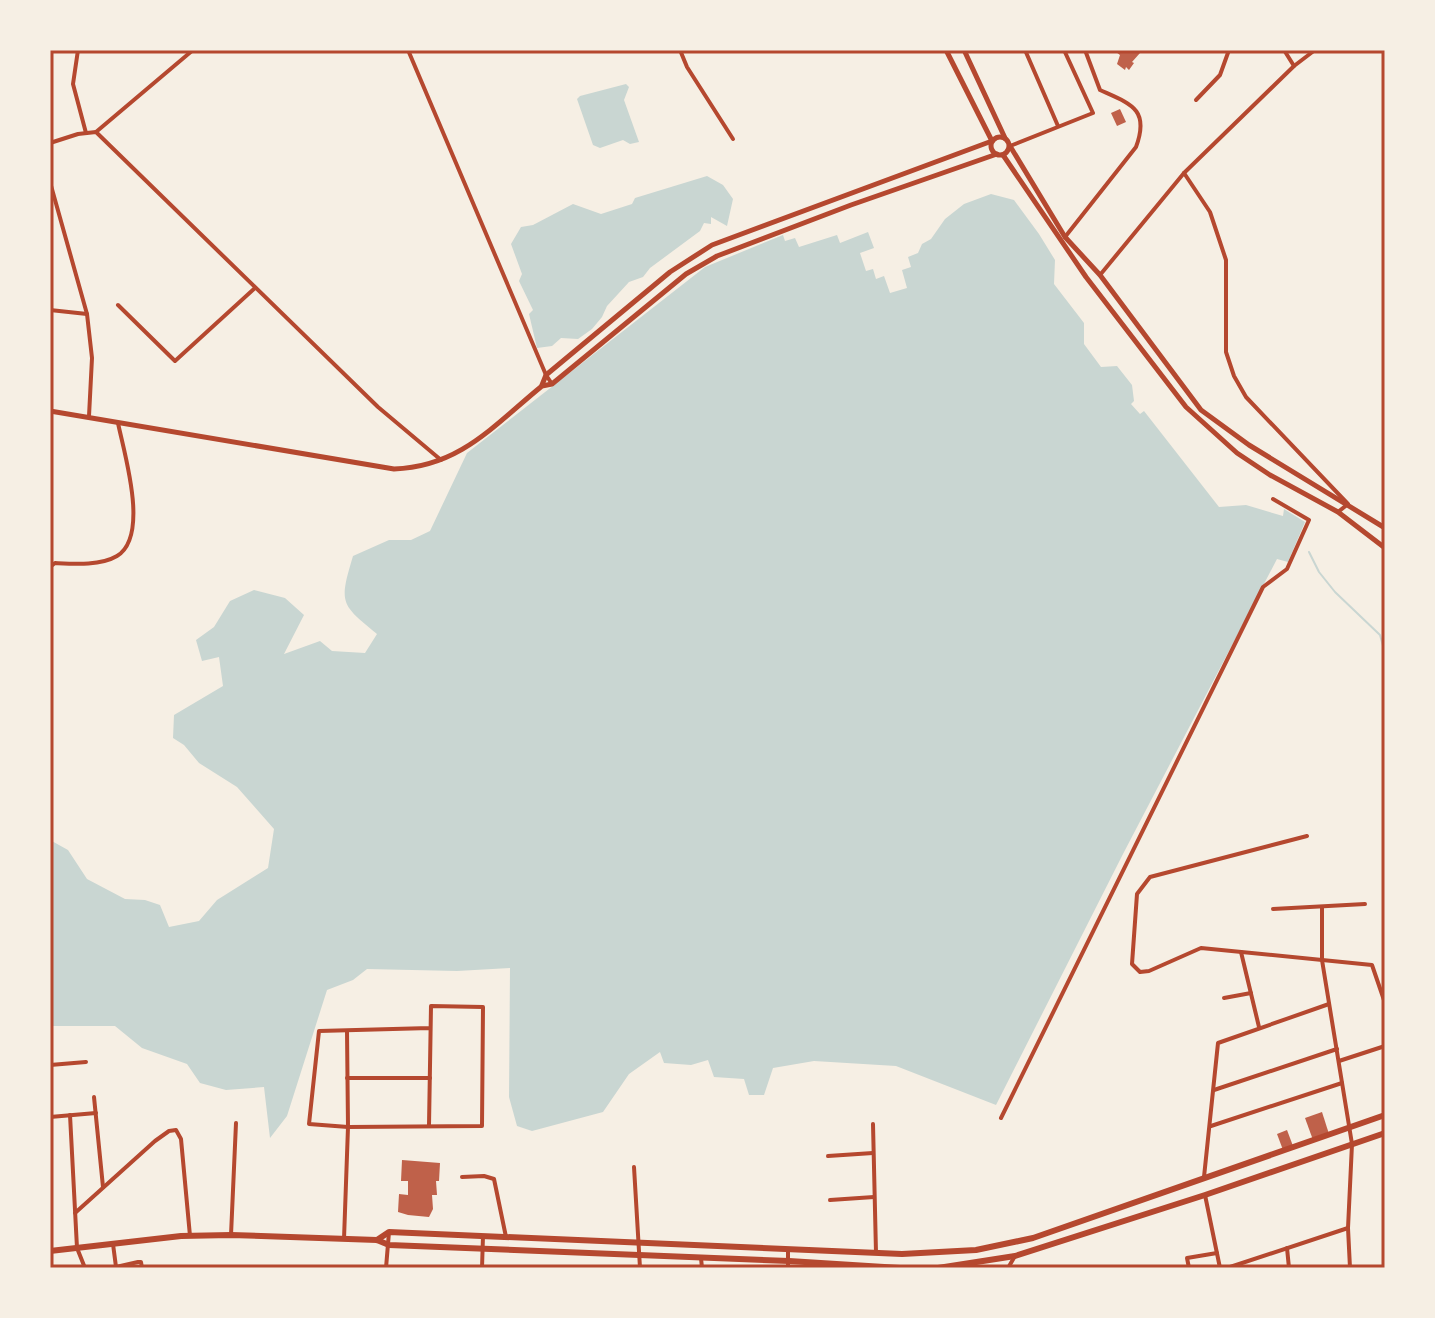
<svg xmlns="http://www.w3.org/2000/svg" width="1435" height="1318" viewBox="0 0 1435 1318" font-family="Montserrat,sans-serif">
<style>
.water{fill:#c9d6d2}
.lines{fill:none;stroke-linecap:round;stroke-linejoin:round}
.stream{stroke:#c9d6d2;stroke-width:2}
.building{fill:#bf614a}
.minor{stroke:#b5482f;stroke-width:4}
.tertiary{stroke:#b5482f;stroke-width:5}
.secondary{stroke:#b5482f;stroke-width:6}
.neatline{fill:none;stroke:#b5482f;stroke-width:3}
</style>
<rect width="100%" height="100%" fill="#f6efe4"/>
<!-- water -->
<g class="water">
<polygon points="626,84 629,87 624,100 639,142 630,144 623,140 600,148 593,145 577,99 580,96"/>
<polygon points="707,176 723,185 733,199 727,226 711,217 711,224 704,223 700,231 650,268 643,277 629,282 607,306 602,317 592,329 578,339 561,338 552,346 537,348 529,314 533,310 519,281 522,274 511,244 521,227 533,225 573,204 601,214 632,204 635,198"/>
<path d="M991 194 1014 200 1039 234 1055 260 1054 284 1084 323V344L1101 367 1117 366 1132 385 1134 401 1131 404 1140 414 1144 411 1219 507 1246 505 1283 516 1284 509 1305 522 1288 562 1277 559 1123 854 996 1105 896 1066 814 1061 773 1068 764 1095H749L744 1079 714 1077 708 1060 691 1065 664 1063 660 1052 629 1074 603 1112 532 1131 517 1126 509 1097 510 968 457 971 367 969 353 980 327 990 287 1116 270 1138 264 1087 226 1090 200 1083 187 1064 142 1048 115 1026H50V840L68 850 87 879 125 899 145 900 160 905 169 927 199 921 217 900 268 868 274 829 237 787 199 763 184 745 173 738 174 715 223 686 219 657 202 661 196 640 214 627 230 601 254 590 285 598 304 615 284 654 320 641 332 651 365 653 377 634C340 604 339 603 353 556L389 540H411L430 531 467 453 705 267 783 235 785 241 795 238 799 247 837 235 840 243 868 232 874 248 860 253 866 271 873 269 876 279 884 276 890 293 907 288 902 270 911 267 908 257 918 253 922 244 931 239 945 219 964 204Z"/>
</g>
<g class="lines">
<!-- stream -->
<polyline class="stream" points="1309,552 1319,572 1335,592 1380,635 1385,653"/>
</g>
<!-- building -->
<g class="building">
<polygon points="1118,50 1139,50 1140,53 1132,62 1134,63 1129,70 1126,67 1125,70 1117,64 1120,55 1116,52"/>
<polygon points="1120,109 1126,122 1117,126 1111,113"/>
<polygon points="1322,1112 1329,1134 1313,1140 1305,1118"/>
<polygon points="1287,1130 1293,1146 1283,1150 1277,1134"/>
<polygon points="402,1160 440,1163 439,1181 436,1181 437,1195 432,1195 433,1209 429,1217 408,1215 398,1212 399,1194 408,1195 408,1181 401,1181"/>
</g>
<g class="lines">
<!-- minor -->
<g class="minor">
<polyline points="78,50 73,84 86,133"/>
<polyline points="408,50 546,375 552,384"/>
<polyline points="680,50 687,67 733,139"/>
<polyline points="1025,50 1058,126"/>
<polyline points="1284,50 1294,66"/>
<polyline points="1196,100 1220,75 1229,50"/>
<polyline points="96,132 193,50"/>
<polyline points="50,143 78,134 96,132 378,407 441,460"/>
<polyline points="1010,146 1093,113 1064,50"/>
<polyline points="1184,173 1210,212 1226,260 1226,352 1234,376 1246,397 1348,504 1338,512"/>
<polyline points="50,182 87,314 92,358 89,416"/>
<path d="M1065 237 1136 147C1150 109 1131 104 1100 90L1085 50"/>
<polyline points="1100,275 1184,173 1294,66 1315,50"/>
<polyline points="118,305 175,361 255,288"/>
<polyline points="50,310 87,314"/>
<path d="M50 567 55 563C74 564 100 566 117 556 150 536 124 453 118 423"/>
<polyline points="1307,836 1150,877 1137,894 1132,964 1140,972 1149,971 1201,948 1372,965 1385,1003"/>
<polyline points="1322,907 1322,960 1352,1144 1348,1228 1350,1268"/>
<polyline points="1273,909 1365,904"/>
<polyline points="1241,952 1259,1027"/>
<polyline points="1224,998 1251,993"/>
<polyline points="1339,1061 1385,1046"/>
<polyline points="50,1065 86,1062"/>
<polyline points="347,1078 430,1078"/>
<polyline points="1214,1090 1337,1049"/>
<polyline points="94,1097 103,1187"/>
<polyline points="70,1115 77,1248 85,1268"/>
<polyline points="50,1117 96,1113"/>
<polyline points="1001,1118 1263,587 1287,569 1309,520 1273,499"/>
<polyline points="873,1124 876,1253"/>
<polyline points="429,1126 431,1006 483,1007 482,1126 348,1127 309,1124 319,1031 430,1028"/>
<polyline points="1211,1126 1342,1083"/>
<polyline points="828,1156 873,1153"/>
<polyline points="634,1167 640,1268"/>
<polyline points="462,1177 484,1176 494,1179 506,1237"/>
<polyline points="1204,1177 1218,1043 1329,1004"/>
<polyline points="1205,1195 1220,1268"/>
<polyline points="830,1200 874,1197"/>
<polyline points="75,1213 155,1141 169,1131 176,1130 181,1139 190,1236"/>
<polyline points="231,1235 236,1123"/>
<polyline points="344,1239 348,1127 347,1031"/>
<polyline points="1287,1248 1289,1268"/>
<polyline points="701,1258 702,1268"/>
<polyline points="116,1267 138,1262 141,1262 142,1268"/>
<polyline points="108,1268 116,1267 113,1244"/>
<polyline points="386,1268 389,1232"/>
<polyline points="482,1268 483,1236"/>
<polyline points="788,1268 788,1250"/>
<polyline points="1008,1268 1015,1256"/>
<polyline points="1189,1268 1187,1258 1217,1253"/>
<polyline points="1227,1268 1348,1228"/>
</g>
<!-- tertiary -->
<g class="tertiary">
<polyline points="964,50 1005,138"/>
<circle cx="1000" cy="146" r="9"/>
<polyline points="1010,146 1065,237 1100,275 1201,410 1249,445 1385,528"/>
<polyline points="1003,155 1086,277 1186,407 1237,453 1270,475 1338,512 1385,548"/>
<polyline points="542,385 546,375 670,272 712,245 992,141 946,50"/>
<path d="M50 411 394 469C460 467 494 425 542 386L552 384 686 274 717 256 851 205 997 154"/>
</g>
<!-- secondary -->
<g class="secondary">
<polyline points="377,1240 389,1232 902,1254 976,1250 1033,1238 1385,1115"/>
<polyline points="50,1251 181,1236 231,1235 377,1240 389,1245 789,1261 900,1268"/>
<polyline points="938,1268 1015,1256 1205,1195 1385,1133"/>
</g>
</g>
<!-- border -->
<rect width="1435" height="1318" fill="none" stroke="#f6efe4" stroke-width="104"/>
<rect x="52" y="52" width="1331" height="1214" class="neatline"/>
</svg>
